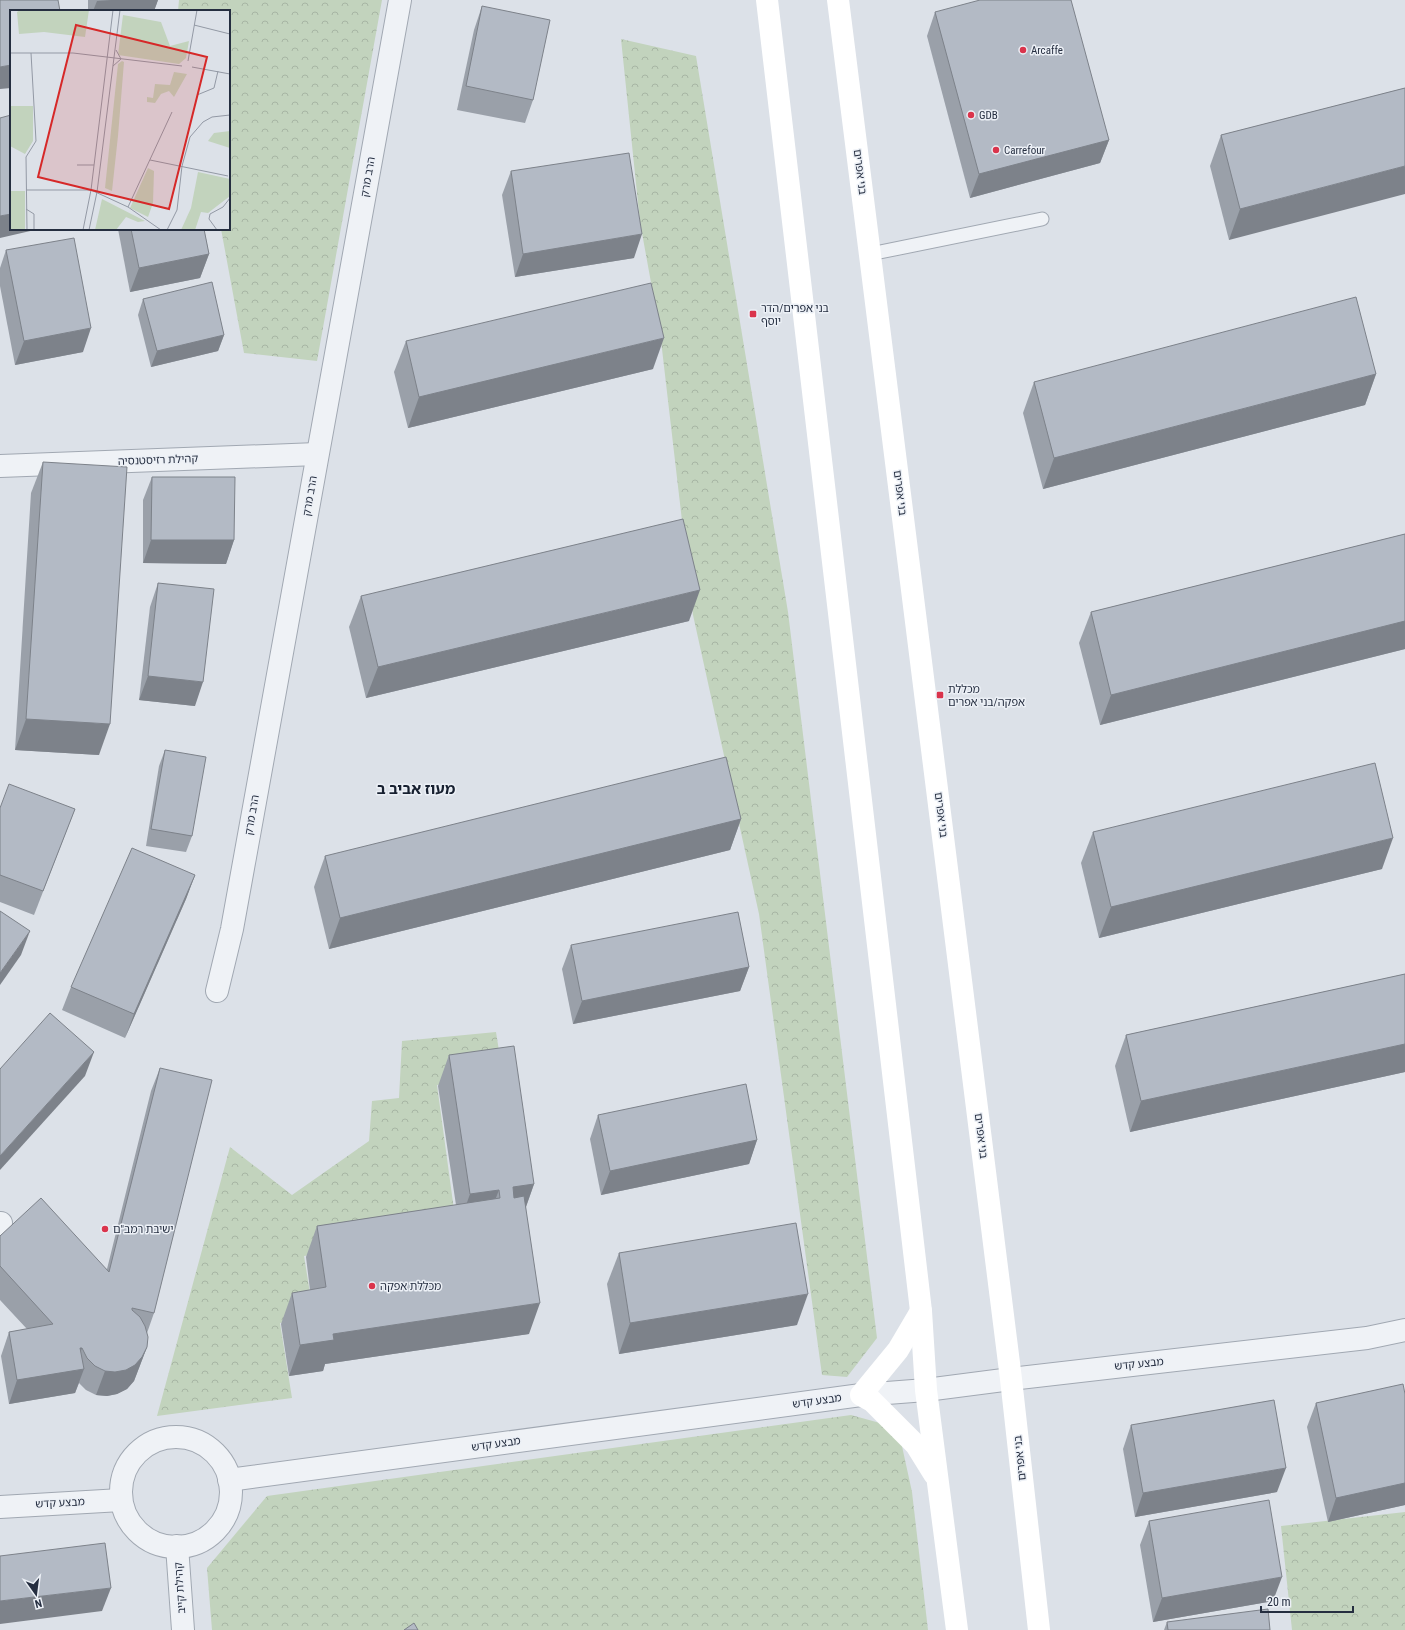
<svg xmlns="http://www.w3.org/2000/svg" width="1405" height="1630" viewBox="0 0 1405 1630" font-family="'Roboto Condensed','Noto Sans Hebrew',sans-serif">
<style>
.forest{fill:url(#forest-crowns)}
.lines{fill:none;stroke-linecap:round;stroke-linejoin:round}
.service-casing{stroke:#a1a8b2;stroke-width:15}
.minor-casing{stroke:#a1a8b2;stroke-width:24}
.tertiary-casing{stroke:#a1a8b2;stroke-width:24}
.service{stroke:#eff2f6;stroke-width:13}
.minor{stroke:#eff2f6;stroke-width:22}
.tertiary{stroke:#eff2f6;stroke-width:22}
.secondary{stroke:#fff;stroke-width:22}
.wall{fill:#9aa0a9}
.shaded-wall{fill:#7d828a}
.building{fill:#b3bac5;stroke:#7d828a}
.poi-dot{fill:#da344c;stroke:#ecf0f6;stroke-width:1.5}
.labels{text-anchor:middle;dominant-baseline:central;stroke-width:3;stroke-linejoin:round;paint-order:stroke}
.poi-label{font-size:11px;fill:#252e40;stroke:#ecf0f6;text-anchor:start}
.street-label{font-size:11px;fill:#252e40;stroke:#ecf0f6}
.district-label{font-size:15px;font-weight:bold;fill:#172030;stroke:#ecf0f6}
.inset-road{fill:none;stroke:#9399a5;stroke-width:1}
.view{fill:#d62828;fill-opacity:0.15;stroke:#d62828;stroke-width:2}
.inset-edge{fill:none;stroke:#252e40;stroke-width:2}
</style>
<defs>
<pattern id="forest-crowns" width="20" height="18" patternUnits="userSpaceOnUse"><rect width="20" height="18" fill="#c2d3bd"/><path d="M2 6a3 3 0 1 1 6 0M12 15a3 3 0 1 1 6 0" fill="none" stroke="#a7b5a4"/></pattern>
</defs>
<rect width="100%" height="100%" fill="#dce1e8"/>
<!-- forest -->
<g class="forest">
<polygon points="179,0 382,0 317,361 244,353 221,229 229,229 229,11 178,11"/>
<polygon points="621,39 696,56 788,612 877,1338 847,1377 822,1375 759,914 693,615 660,332 640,222"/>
<polygon points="496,1032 503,1076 437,1085 457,1232 304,1256 314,1318 280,1323 292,1398 157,1416 230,1147 292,1195 369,1141 372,1101 399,1098 402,1041"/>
<polygon points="851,1415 898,1428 912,1492 928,1630 212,1630 207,1568 267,1496"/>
<polygon points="1405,1512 1405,1630 1292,1630 1281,1526"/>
</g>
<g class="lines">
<!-- service casing -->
<g class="service-casing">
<polyline id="service" points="870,254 1042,219"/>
</g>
<!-- minor casing -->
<g class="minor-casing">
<g id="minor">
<polyline points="0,466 317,454"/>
<polyline points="217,991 232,929 400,0"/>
<polyline points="0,1224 1,1223"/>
<polyline points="177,1546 183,1630"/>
</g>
</g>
<!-- tertiary casing -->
<g class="tertiary-casing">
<g id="tertiary">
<circle cx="176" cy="1492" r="55"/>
<polyline points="229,1480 861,1395 926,1390 1011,1379 1367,1338 1405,1330"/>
<polyline points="0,1507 121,1500"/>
</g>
</g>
<!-- service -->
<use href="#service" class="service"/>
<!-- minor -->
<use href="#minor" class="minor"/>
<!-- tertiary -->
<use href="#tertiary" class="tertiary"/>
<!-- secondary -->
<g class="secondary">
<polyline points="767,0 921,1311 926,1390 957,1630"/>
<polyline points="838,0 1011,1379 1039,1630"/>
<polyline points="921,1311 898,1350 861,1395 872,1401 916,1445 934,1474"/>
</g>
</g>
<!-- wall -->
<g class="wall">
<polygon points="88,0 158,0 154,11 88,11"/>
<polygon points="482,6 533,100 525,123 457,110 474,30"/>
<polygon points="935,12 1109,140 1100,163 970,198 927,36"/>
<polygon points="1405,88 1229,240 1210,166 1221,135"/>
<polygon points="511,171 634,258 515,277 502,195"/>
<polygon points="118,229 204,229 209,254 200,278 130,292"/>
<polygon points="6,250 83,352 15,365 0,286 0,268"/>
<polygon points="143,299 224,335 218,351 151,367 138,315"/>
<polygon points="406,341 653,369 408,428 394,372"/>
<polygon points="1376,374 1365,405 1043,489 1023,413 1034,382"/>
<polygon points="43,462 99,755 15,750 31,493"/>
<polygon points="152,477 234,540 226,564 143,563 143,500"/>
<polygon points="1405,534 1405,649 1100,725 1079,643 1091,612"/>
<polygon points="158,583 195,706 139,700 150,607"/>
<polygon points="361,596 689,621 366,698 349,627"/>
<polygon points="165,750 192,836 186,852 146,846 159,766"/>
<polygon points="0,808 75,809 34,915 0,902"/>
<polygon points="741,819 730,850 329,949 314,887 325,856"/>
<polygon points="1093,832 1382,869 1099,938 1081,863"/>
<polygon points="195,875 186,899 125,1038 62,1010 71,987"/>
<polygon points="571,945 749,967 740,991 573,1024 562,969"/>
<polygon points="1405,974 1405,1072 1130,1132 1115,1066 1126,1035"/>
<polygon points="449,1055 534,1184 526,1207 529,1334 325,1364 323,1371 289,1376 281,1324 292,1293 310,1290 306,1257 317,1226 456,1205 438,1086"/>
<polygon points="160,1068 154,1313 147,1333 147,1347 134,1381 127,1389 117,1394 107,1396 96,1395 86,1390 79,1383 75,1393 9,1404 1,1356 9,1332 27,1329 0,1300 0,1236 107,1269 151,1091"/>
<polygon points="598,1115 757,1140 749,1164 601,1195 590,1139"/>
<polygon points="619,1253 797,1325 619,1354 607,1284"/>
<polygon points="1405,1394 1405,1505 1328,1522 1307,1427 1316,1403"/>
<polygon points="1131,1425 1277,1492 1135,1517 1123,1449"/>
<polygon points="1149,1521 1273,1601 1153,1622 1140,1545"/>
<polygon points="1167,1622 1270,1630 1164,1630"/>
</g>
<!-- shaded-wall -->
<g class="shaded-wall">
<polygon points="111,0 158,0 154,11 93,11 97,1"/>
<polygon points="11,65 11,88 0,89 0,67"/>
<polygon points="1109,140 1100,163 970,198 979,174"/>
<polygon points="1405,166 1405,194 1229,240 1240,209"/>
<polygon points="11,214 11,229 39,229 0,238 0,216"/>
<polygon points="642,234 634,258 515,277 523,254"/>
<polygon points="209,254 200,278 130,292 139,268"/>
<polygon points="91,328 83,352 15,365 24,341"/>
<polygon points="224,335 218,351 151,367 157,351"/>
<polygon points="664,338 653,369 408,428 419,397"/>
<polygon points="1376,374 1365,405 1043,489 1054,458"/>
<polygon points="151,540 234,540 226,564 143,563"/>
<polygon points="700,590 689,621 366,698 378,667"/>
<polygon points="1405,621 1405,649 1100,725 1111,695"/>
<polygon points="148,676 203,682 195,706 139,700"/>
<polygon points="26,719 110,724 99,755 15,750"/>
<polygon points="741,819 730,850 329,949 340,918"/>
<polygon points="1393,838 1382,869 1099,938 1111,907"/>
<polygon points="195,875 186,899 125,1038 134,1014"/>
<polygon points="30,931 21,955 0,985 0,973"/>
<polygon points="749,967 740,991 573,1024 582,1001"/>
<polygon points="1405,1044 1405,1072 1130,1132 1141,1101"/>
<polygon points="94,1052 85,1076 0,1170 0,1156"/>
<polygon points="757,1140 749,1164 601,1195 610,1171"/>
<polygon points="534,1184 523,1215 502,1218 513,1187"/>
<polygon points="499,1190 487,1221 459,1225 470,1194"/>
<polygon points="808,1294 797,1325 619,1354 630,1323"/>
<polygon points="540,1303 529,1334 325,1364 323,1371 289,1376 300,1345 333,1334"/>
<polygon points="147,1347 134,1381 127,1389 117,1394 107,1396 96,1395 105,1371"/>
<polygon points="80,1348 82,1348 74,1371 84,1369 75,1393 9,1404 17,1380"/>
<polygon points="1286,1468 1277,1492 1135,1517 1143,1493"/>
<polygon points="1405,1483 1405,1505 1328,1522 1336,1498"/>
<polygon points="1282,1577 1273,1601 1153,1622 1162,1598"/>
<polygon points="111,1588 102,1611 0,1624 0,1601"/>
</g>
<!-- building -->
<g class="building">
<polygon points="0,0 58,0 60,11 11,11 11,65 0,67"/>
<polygon points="980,0 1071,0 1109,140 979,174 935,12"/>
<polygon points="482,6 550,20 533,100 466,86"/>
<polygon points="1405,88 1405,166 1240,209 1221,135"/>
<polygon points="11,115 11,214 0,216 0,118"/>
<polygon points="629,153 642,234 523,254 511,171"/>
<polygon points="131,229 204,229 209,254 139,268"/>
<polygon points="74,238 91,328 24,341 6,250"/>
<polygon points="212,282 224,335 157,351 143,299"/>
<polygon points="651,283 664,338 419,397 406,341"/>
<polygon points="1356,297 1376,374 1054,458 1034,382"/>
<polygon points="43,462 127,467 110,724 26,719"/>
<polygon points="152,477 235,477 234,540 151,540"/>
<polygon points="683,519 700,590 378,667 361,596"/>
<polygon points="1405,534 1405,621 1111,695 1091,612"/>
<polygon points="158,583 214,589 203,682 148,676"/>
<polygon points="165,750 206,757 192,836 151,829"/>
<polygon points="726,757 741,819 340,918 325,856"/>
<polygon points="1375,763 1393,838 1111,907 1093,832"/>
<polygon points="9,784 75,809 43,891 0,875 0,808"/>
<polygon points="132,848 195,875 134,1014 71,987"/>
<polygon points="0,911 30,931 0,973"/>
<polygon points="738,912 749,967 582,1001 571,945"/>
<polygon points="1405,974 1405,1044 1141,1101 1126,1035"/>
<polygon points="50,1013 94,1052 0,1156 0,1069"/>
<polygon points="514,1046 534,1184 513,1187 514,1198 524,1196 540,1303 333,1334 334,1340 300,1345 292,1293 326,1287 317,1226 500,1198 499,1190 470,1194 449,1055"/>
<polygon points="160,1068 212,1080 154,1313 132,1308 132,1310 140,1317 145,1326 148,1337 147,1347 142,1357 135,1365 126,1370 115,1372 105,1371 95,1366 87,1358 82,1348 80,1348 84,1369 17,1380 9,1332 53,1324 0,1266 0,1236 41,1198 109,1272"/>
<polygon points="746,1084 757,1140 610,1171 598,1115"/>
<polygon points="796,1223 808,1294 630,1323 619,1253"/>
<polygon points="1403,1384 1405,1394 1405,1483 1336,1498 1316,1403"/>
<polygon points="1274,1400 1286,1468 1143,1493 1131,1425"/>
<polygon points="1269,1500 1282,1577 1162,1598 1149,1521"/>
<polygon points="105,1543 111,1588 0,1601 0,1556"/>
<polygon points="1268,1609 1270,1630 1168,1630 1167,1622"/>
<polygon points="414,1623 418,1630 404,1630"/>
</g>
<!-- markers -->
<g class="poi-dot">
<circle cx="1023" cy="50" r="4"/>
<circle cx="971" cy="115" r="4"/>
<circle cx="996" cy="150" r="4"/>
<rect x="749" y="310" width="8" height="8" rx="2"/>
<rect x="936" y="691" width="8" height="8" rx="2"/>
<circle cx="105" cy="1229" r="4"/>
<circle cx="372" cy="1286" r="4"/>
</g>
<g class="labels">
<!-- poi labels -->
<g class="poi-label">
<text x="1031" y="50">Arcaffe</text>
<text x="979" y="115">GDB</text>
<text x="1004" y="150">Carrefour</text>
<text x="761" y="308">בני אפרים/הדר<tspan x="761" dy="13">יוסף</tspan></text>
<text x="948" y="689">מכללת<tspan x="948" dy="13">אפקה/בני אפרים</tspan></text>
<text x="113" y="1229">ישיבת רמב"ם</text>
<text x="380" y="1286">מכללת אפקה</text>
</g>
<!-- street labels -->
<g class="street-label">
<text transform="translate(860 172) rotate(83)">בני אפרים</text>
<text transform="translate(368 177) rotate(-80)">הרב מרק</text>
<text transform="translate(158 460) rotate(-2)">קהילת רזיסטנסיה</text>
<text transform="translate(900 493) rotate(83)">בני אפרים</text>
<text transform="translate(310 496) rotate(-80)">הרב מרק</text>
<text transform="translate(252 815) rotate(-80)">הרב מרק</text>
<text transform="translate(941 815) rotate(83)">בני אפרים</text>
<text transform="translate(981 1136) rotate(83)">בני אפרים</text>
<text transform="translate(1139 1364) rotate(-6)">מבצע קדש</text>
<text transform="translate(817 1401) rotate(-8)">מבצע קדש</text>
<text transform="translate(496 1444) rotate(-8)">מבצע קדש</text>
<text transform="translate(1020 1458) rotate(-96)">בני אפרים</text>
<text transform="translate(60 1503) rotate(-3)">מבצע קדש</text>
<text transform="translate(180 1588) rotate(-94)">קהילת קייב</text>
</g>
<!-- district labels -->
<g class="district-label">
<text x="416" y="789">מעוז אביב ב</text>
</g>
</g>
<!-- overview -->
<g transform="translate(10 10)">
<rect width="220" height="220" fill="#dce1e8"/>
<path d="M10 0H79L75 27 34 22 9 24 7 2ZM113 5 151 12 160 36 179 31 176 48 169 54 108 45ZM112 51 114 52 108 126 102 181 95 178 108 54ZM164 62 177 64 164 87 159 81 151 84 145 93 137 92V87L143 88 145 74 160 75ZM0 96H23V131L15 144 0 136ZM220 121V138L198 131 204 123ZM138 158 144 161 143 193 138 207 120 198ZM188 162 220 169V186L198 203 191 202 185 220H171L181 198ZM0 181H15V220H0ZM92 189 135 211 128 212 116 207 106 220H85Z" fill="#c2d3bd"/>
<path class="inset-road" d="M184 15 220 24M0 43H63L172 56M178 51 187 0M103 56 111 49 106 40M182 57 220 64M187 85 204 78 208 61M140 150 218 166M67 155H84M16 180H81L118 197 151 220M118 197 162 102M16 199 24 204V220M17 220 16 147 26 131 21 43M73 220 81 180 103 0M79 220 87 182 110 0M157 220 167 200 172 156 180 127 193 112 202 107 220 105M207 220 199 209 200 204 213 197 220 188"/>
<path class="view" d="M66 15 197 47 159 199 28 167Z"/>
<rect width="220" height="220" class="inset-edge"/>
</g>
<!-- north arrow -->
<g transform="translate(36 1594) rotate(166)" stroke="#ecf0f6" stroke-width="3" paint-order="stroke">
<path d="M0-3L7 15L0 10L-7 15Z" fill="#252e40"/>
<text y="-6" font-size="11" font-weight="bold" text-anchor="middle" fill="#252e40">N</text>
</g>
<!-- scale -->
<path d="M1261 1606v6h92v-6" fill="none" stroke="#252e40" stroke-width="2"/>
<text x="1267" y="1606" font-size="12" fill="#252e40" stroke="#ecf0f6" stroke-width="3" paint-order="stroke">20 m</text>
</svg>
